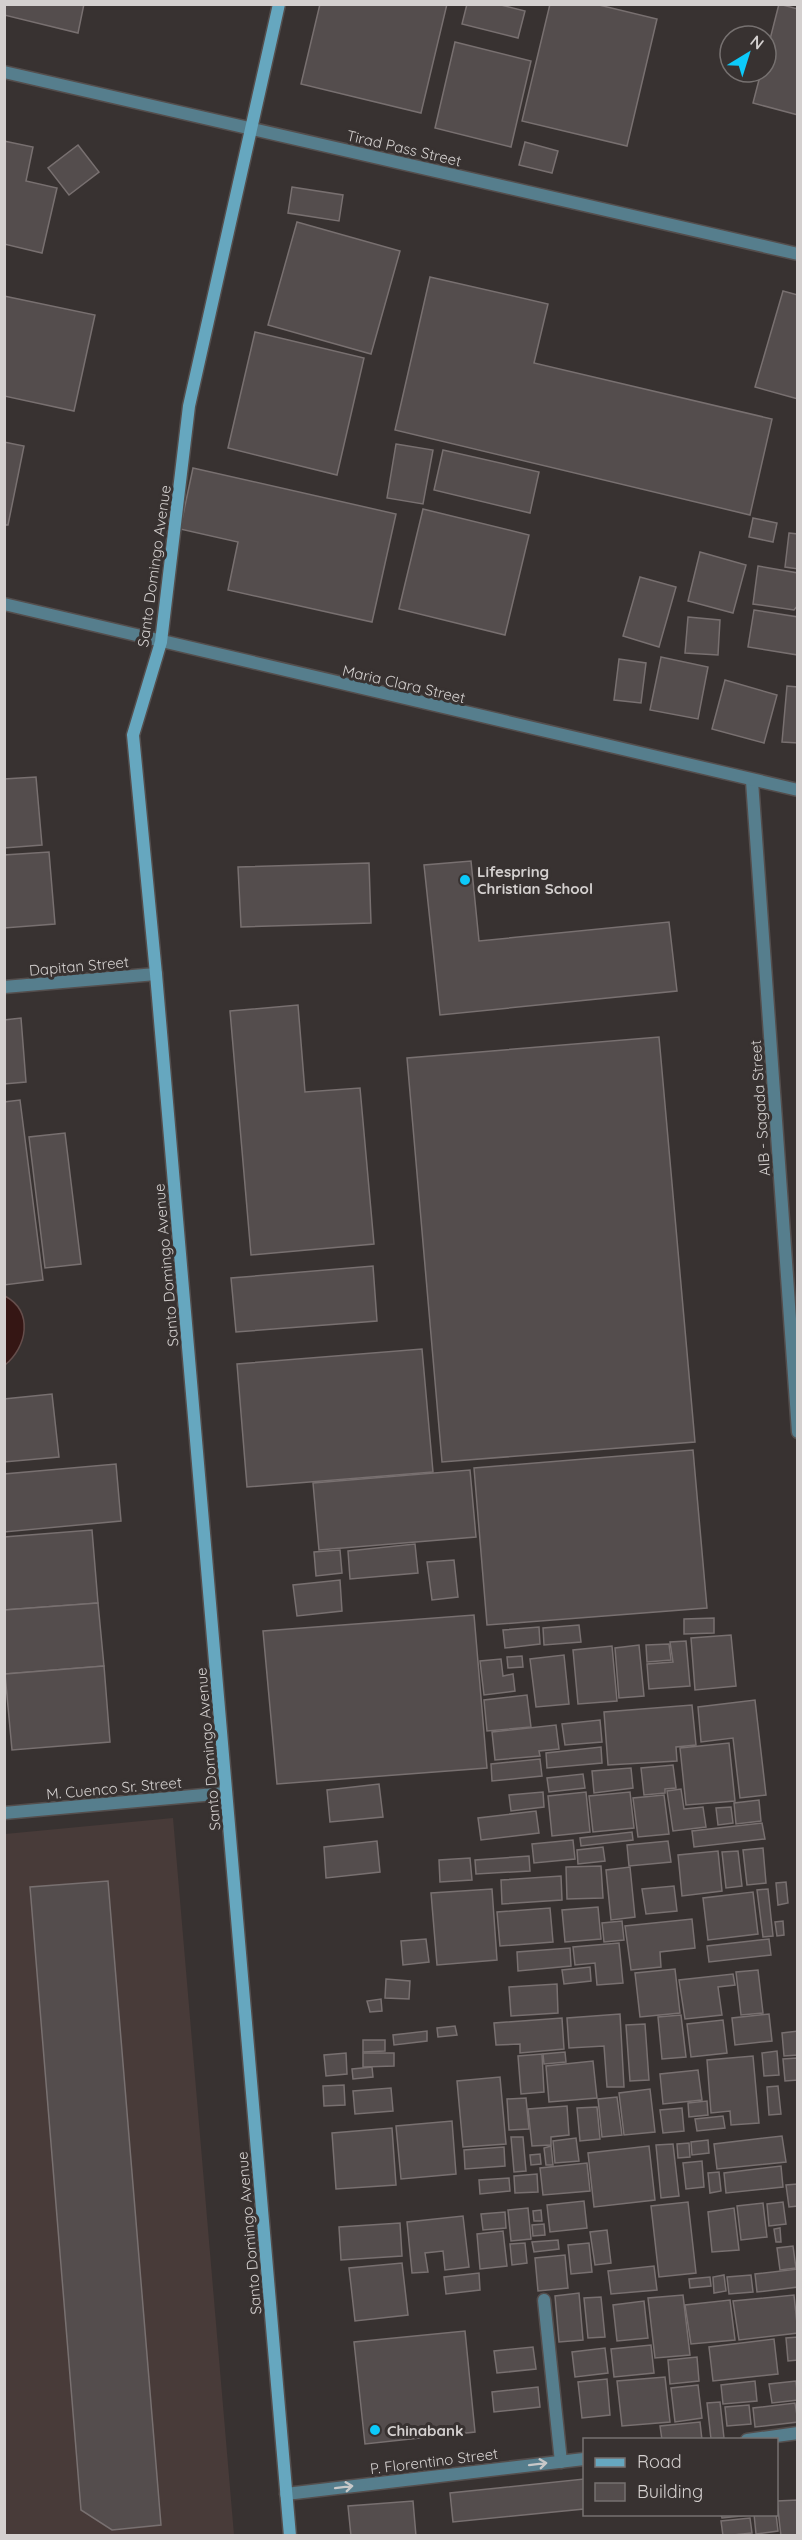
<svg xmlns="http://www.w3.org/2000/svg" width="802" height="2540" viewBox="0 0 802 2540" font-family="Quicksand,sans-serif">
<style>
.built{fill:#483b39}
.water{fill:#351614;stroke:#654e4c;stroke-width:1.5}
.building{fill:#544d4d;stroke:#787070;stroke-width:1.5}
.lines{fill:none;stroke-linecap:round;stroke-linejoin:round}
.minor-casing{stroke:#544e4d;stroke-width:15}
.tertiary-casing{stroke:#544e4d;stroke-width:15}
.secondary-casing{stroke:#544e4d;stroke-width:15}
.minor{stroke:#567e8d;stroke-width:12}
.tertiary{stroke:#567e8d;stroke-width:12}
.secondary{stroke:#66a7bf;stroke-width:12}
.oneway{stroke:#c7c8c8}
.poi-dot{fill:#0ccafa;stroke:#383231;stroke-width:2}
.labels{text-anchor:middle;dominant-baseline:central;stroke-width:6;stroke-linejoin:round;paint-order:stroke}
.street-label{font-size:15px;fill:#d4d0cf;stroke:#383231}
.poi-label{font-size:15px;font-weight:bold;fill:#d4d0cf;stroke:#383231;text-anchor:start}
</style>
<rect width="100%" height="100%" fill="#383231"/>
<!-- built -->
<polygon class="built" points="173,1818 234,2535 5,2536 5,1834"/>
<!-- water -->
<path class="water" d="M5 1296C34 1312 27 1347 5 1365Z"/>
<!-- building -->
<g class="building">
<polygon points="4,4 84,4 78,33 4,15"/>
<polygon points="320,4 447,4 421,113 301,84"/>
<polygon points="467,4 497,4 525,11 518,38 462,24"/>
<polygon points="550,4 595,4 657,19 627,146 522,121"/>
<polygon points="779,4 798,9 798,115 753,103 761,72 766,72 766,55"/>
<polygon points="455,42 531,61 511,147 435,128"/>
<polygon points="4,141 33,147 26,181 57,188 42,253 4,244"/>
<polygon points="525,142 558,151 552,173 519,165"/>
<polygon points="78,145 99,172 69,195 48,168"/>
<polygon points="292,187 343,195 339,221 288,213"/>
<polygon points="297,222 400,251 371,354 268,325"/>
<polygon points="430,277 548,304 534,363 772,419 750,515 395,430"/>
<polygon points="783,291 798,295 798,399 755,387"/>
<polygon points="4,296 95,315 74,411 4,396"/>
<polygon points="255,332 364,358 337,475 228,448"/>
<polygon points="4,442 24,446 8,525 4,525"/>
<polygon points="396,444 433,450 423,504 387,498"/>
<polygon points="443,450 539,472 530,513 434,490"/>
<polygon points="193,468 396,514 372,622 228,590 238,542 180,529"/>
<polygon points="423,509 529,535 505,635 399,609"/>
<polygon points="753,518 777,523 773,542 749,537"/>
<polygon points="789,533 798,534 798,569 785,567"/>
<polygon points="700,552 746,565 733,613 688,601"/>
<polygon points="758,566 798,573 798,605 794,610 753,604"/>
<polygon points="640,577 676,587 659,647 623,636"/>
<polygon points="754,610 798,617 798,655 748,647"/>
<polygon points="688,617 720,620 718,655 685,653"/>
<polygon points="661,657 708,667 698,719 650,710"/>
<polygon points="619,659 646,663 641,703 614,700"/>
<polygon points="725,680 777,695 764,743 712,729"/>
<polygon points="787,686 798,687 798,743 782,742"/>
<polygon points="36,777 42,845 4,848 4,779"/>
<polygon points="49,852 55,924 4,928 4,855"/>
<polygon points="471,861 479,941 669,922 677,991 440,1015 424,865"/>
<polygon points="369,863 371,923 241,927 238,867"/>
<polygon points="298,1005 305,1092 360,1088 374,1244 251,1255 230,1011"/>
<polygon points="21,1018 26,1082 4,1084 4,1020"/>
<polygon points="659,1037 695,1442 442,1462 407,1058"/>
<polygon points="20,1100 43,1280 4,1285 4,1102"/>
<polygon points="65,1133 81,1264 45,1268 29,1137"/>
<polygon points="373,1266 377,1321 236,1332 231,1278"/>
<polygon points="422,1349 433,1472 247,1487 237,1364"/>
<polygon points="52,1394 59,1457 4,1462 4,1399"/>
<polygon points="693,1450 707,1608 487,1625 474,1468"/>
<polygon points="116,1464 121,1521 4,1532 4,1474"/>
<polygon points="470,1470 476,1537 319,1550 313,1483"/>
<polygon points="92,1530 98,1603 4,1610 4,1537"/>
<polygon points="415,1544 418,1573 350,1579 348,1551"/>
<polygon points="340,1550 342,1573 316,1576 314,1552"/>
<polygon points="454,1560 458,1597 432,1600 427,1562"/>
<polygon points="340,1580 342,1611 297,1616 293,1585"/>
<polygon points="98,1603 104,1666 5,1674 4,1610"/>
<polygon points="474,1615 487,1768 277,1784 263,1631"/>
<polygon points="714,1618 714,1633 684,1634 684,1619"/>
<polygon points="579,1625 581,1642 544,1645 543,1628"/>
<polygon points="539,1627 540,1644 505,1648 503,1630"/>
<polygon points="731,1635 736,1686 695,1690 691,1638"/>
<polygon points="686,1641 690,1686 649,1689 647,1664 673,1662 670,1642"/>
<polygon points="669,1644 671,1660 647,1662 646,1645"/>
<polygon points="639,1645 644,1696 619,1698 615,1648"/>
<polygon points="612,1646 617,1701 578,1704 573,1650"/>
<polygon points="564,1655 569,1704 536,1707 530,1659"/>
<polygon points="522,1656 523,1667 508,1668 507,1657"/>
<polygon points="501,1659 503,1676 513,1674 515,1691 484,1695 480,1661"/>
<polygon points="104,1666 110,1742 12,1750 5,1674"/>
<polygon points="527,1695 531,1727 487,1731 484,1700"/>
<polygon points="755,1700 766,1795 740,1798 733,1738 701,1742 698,1707"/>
<polygon points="692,1705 696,1745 676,1747 677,1761 608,1765 604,1712"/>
<polygon points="600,1720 602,1742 565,1745 562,1724"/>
<polygon points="556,1725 559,1749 539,1751 540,1756 495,1760 492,1732"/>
<polygon points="729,1743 735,1801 686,1805 680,1748"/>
<polygon points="601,1747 602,1763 547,1768 546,1753"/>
<polygon points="540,1759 542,1776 492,1781 491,1764"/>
<polygon points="673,1765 676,1788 665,1789 665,1793 644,1795 641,1768"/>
<polygon points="631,1768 633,1788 594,1793 592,1771"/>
<polygon points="583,1774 585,1788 549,1792 547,1778"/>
<polygon points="379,1784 383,1817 330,1822 327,1790"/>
<polygon points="681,1789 684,1809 703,1807 706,1827 673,1831 667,1791"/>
<polygon points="543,1792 544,1807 511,1811 509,1795"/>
<polygon points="586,1792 590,1832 552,1836 548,1796"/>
<polygon points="630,1792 634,1828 593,1832 589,1796"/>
<polygon points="664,1795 669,1834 638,1837 633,1798"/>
<polygon points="759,1800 761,1821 736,1824 734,1803"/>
<polygon points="731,1807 733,1823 718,1825 716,1808"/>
<polygon points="536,1811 539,1833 481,1840 478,1818"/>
<polygon points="762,1823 765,1839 694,1847 692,1831"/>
<polygon points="632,1832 633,1840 581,1846 580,1838"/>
<polygon points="573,1840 575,1859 534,1863 532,1844"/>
<polygon points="377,1841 380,1872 326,1878 324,1847"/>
<polygon points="668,1841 671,1862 629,1866 627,1845"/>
<polygon points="603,1847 605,1861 578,1864 577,1850"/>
<polygon points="763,1848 766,1883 747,1885 743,1850"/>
<polygon points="718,1851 722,1891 682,1896 678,1855"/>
<polygon points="738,1851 742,1886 726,1888 722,1852"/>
<polygon points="529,1856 530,1871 476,1874 475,1860"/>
<polygon points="470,1858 472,1880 440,1882 439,1860"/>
<polygon points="601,1866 603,1898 567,1899 566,1867"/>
<polygon points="630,1867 635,1917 611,1920 606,1870"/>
<polygon points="561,1876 562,1900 502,1904 501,1880"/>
<polygon points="108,1881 161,2525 112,2530 81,2510 30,1887"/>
<polygon points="786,1882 788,1903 778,1905 776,1883"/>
<polygon points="674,1886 677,1911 646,1914 642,1889"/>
<polygon points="492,1889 497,1960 437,1965 431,1893"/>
<polygon points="768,1889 773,1936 763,1937 757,1890"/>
<polygon points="753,1892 758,1934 708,1940 703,1898"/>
<polygon points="598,1907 601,1939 565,1942 562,1910"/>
<polygon points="550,1908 553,1942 500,1946 497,1912"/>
<polygon points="692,1919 695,1948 660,1952 661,1967 631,1970 625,1926"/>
<polygon points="622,1921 624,1940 604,1942 602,1923"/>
<polygon points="783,1921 784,1935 777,1936 775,1922"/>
<polygon points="426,1939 429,1962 403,1965 401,1941"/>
<polygon points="769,1939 771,1955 709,1962 707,1946"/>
<polygon points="619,1943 623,1983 597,1985 595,1963 575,1965 573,1947"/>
<polygon points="570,1948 571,1966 518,1971 517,1952"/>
<polygon points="590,1967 591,1981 564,1984 562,1970"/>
<polygon points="675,1969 680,2013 640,2017 635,1973"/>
<polygon points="758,1970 763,2013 741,2015 736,1972"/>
<polygon points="733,1974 735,1985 718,1987 722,2015 685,2019 679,1980"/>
<polygon points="386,1979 410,1981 409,1999 385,1998"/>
<polygon points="557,1984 558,2013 511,2016 509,1987"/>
<polygon points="381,1999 382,2011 370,2012 367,2001"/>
<polygon points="620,2014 624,2087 607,2087 604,2046 569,2048 567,2018"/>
<polygon points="769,2014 772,2041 735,2045 732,2018"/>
<polygon points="681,2015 686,2057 662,2059 658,2017"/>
<polygon points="562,2018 564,2049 520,2053 520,2044 496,2045 494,2023"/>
<polygon points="723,2020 727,2053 691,2057 687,2024"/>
<polygon points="645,2024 649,2080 630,2081 626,2025"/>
<polygon points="455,2026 457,2035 438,2037 437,2028"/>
<polygon points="427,2031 427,2041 394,2045 393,2035"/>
<polygon points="798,2031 798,2055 784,2056 782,2033"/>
<polygon points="363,2040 385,2040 385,2051 363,2052"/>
<polygon points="777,2051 779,2075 764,2076 762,2053"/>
<polygon points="565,2052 566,2062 544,2064 543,2054"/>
<polygon points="346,2053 347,2074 326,2076 324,2055"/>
<polygon points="363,2053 394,2053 394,2066 363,2067"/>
<polygon points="542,2054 544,2092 521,2094 518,2056"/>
<polygon points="753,2056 759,2123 731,2125 730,2111 711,2113 707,2060"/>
<polygon points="797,2058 798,2080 785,2081 783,2059"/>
<polygon points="593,2061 597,2098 549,2102 546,2066"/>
<polygon points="372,2067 373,2077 353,2079 352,2069"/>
<polygon points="698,2070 702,2100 663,2104 660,2074"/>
<polygon points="500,2077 506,2144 463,2147 457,2081"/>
<polygon points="344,2085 345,2105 324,2106 323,2086"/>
<polygon points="778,2086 781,2114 769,2115 767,2087"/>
<polygon points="391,2088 393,2111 355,2114 353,2091"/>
<polygon points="650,2089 655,2132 624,2135 619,2093"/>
<polygon points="617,2097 622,2135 602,2137 598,2099"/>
<polygon points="526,2098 529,2129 509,2130 507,2099"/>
<polygon points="707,2101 708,2115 689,2117 688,2103"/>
<polygon points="567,2106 569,2135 551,2137 551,2145 532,2146 528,2109"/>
<polygon points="597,2107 600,2139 580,2141 577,2108"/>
<polygon points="682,2108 684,2131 663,2133 660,2110"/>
<polygon points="723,2116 725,2128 697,2131 695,2119"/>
<polygon points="452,2121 456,2174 401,2179 396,2126"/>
<polygon points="392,2128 396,2185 336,2189 332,2133"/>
<polygon points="782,2136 786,2162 717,2169 714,2144"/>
<polygon points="511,2137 523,2137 526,2171 514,2172"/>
<polygon points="576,2138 579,2161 555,2163 553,2141"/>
<polygon points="708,2140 709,2153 692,2155 691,2142"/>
<polygon points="689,2143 690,2157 678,2158 677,2144"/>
<polygon points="673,2144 679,2196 661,2198 656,2145"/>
<polygon points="551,2146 553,2165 546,2165 544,2148"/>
<polygon points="649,2146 655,2200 594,2207 588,2153"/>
<polygon points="504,2147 505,2166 465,2169 464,2150"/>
<polygon points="540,2154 541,2164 531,2165 530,2155"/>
<polygon points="702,2161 704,2187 686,2189 683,2163"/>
<polygon points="587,2163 590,2191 543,2195 540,2168"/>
<polygon points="781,2166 783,2187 726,2193 724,2173"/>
<polygon points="719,2172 721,2191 710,2193 708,2173"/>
<polygon points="537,2174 538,2192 515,2193 514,2176"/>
<polygon points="509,2178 510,2191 480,2194 479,2180"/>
<polygon points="797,2184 798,2206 789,2207 786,2185"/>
<polygon points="584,2201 587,2228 550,2232 547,2205"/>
<polygon points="688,2202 696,2273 659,2277 651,2206"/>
<polygon points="783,2202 786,2224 769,2226 767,2204"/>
<polygon points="763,2203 767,2237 741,2240 737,2206"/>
<polygon points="528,2208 531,2239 511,2241 508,2210"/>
<polygon points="734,2208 739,2250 712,2252 708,2212"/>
<polygon points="541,2210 542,2221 534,2221 533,2211"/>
<polygon points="505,2212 506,2228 483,2230 481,2214"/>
<polygon points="463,2216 469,2267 445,2270 443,2251 425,2253 428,2272 412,2273 407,2222"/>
<polygon points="400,2223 402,2256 341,2260 339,2227"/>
<polygon points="544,2224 545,2235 533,2236 532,2225"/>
<polygon points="780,2228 781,2242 776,2242 774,2229"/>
<polygon points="607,2230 611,2263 595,2265 590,2232"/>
<polygon points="503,2231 507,2266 480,2269 477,2234"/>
<polygon points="558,2240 559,2249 534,2252 532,2242"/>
<polygon points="525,2243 527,2263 512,2265 510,2244"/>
<polygon points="589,2243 592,2272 571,2274 568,2245"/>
<polygon points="793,2246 796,2268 780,2270 777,2248"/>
<polygon points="565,2255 568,2288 538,2291 535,2258"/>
<polygon points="402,2263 408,2315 355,2321 349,2268"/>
<polygon points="654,2266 657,2290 611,2294 608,2271"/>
<polygon points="798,2269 798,2287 757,2292 755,2274"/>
<polygon points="479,2273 480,2290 446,2294 444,2277"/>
<polygon points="724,2275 726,2291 714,2293 713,2277"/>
<polygon points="751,2275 753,2292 729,2294 727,2277"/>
<polygon points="710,2277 711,2286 690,2288 689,2279"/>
<polygon points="579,2293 583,2340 559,2342 555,2296"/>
<polygon points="683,2295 690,2355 655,2358 648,2298"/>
<polygon points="794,2295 798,2333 739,2340 733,2301"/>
<polygon points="601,2297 605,2337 588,2338 584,2298"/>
<polygon points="730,2300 735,2340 691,2344 685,2305"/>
<polygon points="644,2301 648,2338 617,2341 613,2305"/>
<polygon points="465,2331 475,2432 365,2444 354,2342"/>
<polygon points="798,2337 798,2360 788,2361 786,2338"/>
<polygon points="774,2339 778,2374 713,2381 709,2347"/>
<polygon points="651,2345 654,2373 614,2377 611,2349"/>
<polygon points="533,2347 536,2369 497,2373 494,2351"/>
<polygon points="605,2348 608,2373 575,2377 572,2352"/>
<polygon points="697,2357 699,2381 670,2384 668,2360"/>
<polygon points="665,2377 670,2422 622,2426 617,2381"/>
<polygon points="607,2379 610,2415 582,2418 578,2382"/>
<polygon points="755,2381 757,2401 723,2404 721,2385"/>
<polygon points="796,2381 798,2400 772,2403 769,2384"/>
<polygon points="698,2385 702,2418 675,2422 671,2388"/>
<polygon points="538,2387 540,2407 494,2412 492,2392"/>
<polygon points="720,2402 724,2438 711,2439 707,2403"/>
<polygon points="795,2403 798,2422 755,2427 753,2408"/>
<polygon points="749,2405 751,2424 727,2426 725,2407"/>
<polygon points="700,2422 702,2440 662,2440 660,2426"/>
<polygon points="584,2479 584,2509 453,2522 450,2493"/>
<polygon points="798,2500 798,2535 781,2536 777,2501"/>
<polygon points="413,2501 416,2536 351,2536 348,2506"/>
<polygon points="721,2514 750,2514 750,2515 722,2518"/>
<polygon points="754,2514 776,2514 778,2531 756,2534"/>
<polygon points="750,2518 752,2533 723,2536 721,2521"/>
</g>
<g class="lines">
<!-- minor casing -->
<g class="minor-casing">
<g id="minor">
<polyline points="4,72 798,254"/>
<polyline points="752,781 798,1432"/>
<polyline points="4,1813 226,1793"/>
<polyline points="544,2300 561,2462"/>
<polyline points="747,2440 798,2433"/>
<polyline points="286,2494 584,2459"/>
</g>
</g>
<!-- tertiary casing -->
<g class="tertiary-casing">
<g id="tertiary">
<polyline points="4,604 798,790"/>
<polyline points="4,987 156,974"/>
</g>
</g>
<!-- secondary casing -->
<g class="secondary-casing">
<polyline id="secondary" points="279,4 189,406 161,642 133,735 156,974 290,2536"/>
</g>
<!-- minor -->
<use href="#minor" class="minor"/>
<!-- tertiary -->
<use href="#tertiary" class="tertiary"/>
<!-- secondary -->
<use href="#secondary" class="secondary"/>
</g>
<!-- one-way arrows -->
<defs><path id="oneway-shaft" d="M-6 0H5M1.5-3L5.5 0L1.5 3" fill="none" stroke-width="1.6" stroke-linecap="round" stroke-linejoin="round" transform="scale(1.5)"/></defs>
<g class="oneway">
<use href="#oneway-shaft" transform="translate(538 2464) rotate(-7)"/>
<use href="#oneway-shaft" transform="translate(344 2487) rotate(-7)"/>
</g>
<!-- markers -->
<g class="poi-dot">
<circle cx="465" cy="880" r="6"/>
<circle cx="375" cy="2430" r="6"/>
</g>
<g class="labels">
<!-- street labels -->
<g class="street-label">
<text transform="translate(404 148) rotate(13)">Tirad Pass Street</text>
<text transform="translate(154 566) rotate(-82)">Santo Domingo Avenue</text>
<text transform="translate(404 684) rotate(13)">Maria Clara Street</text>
<text transform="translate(79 966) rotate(-5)">Dapitan Street</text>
<text transform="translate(760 1108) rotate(-94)">AIB - Sagada Street</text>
<text transform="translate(166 1265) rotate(-95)">Santo Domingo Avenue</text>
<text transform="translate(208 1749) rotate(-95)">Santo Domingo Avenue</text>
<text transform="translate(114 1788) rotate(-5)">M. Cuenco Sr. Street</text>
<text transform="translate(249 2233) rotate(-95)">Santo Domingo Avenue</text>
<text transform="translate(434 2461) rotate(-7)">P. Florentino Street</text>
</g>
<!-- poi labels -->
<g class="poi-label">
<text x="477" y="871">Lifespring<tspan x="477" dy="17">Christian School</tspan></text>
<text x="387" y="2430">Chinabank</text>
</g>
</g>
<!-- border -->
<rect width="802" height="2540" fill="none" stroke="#d4d0cf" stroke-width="12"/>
<!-- legend -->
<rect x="583" y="2438" width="195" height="78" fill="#383231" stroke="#767170" stroke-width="1.5"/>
<rect x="595" y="2458" width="30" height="9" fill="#66a7bf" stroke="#767170" stroke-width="1.5"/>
<text x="637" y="2468" font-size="18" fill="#d4d0cf">Road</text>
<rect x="595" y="2483" width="30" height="18" fill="#544d4d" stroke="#767170" stroke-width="1.5"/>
<text x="637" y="2498" font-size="18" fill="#d4d0cf">Building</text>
<!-- north arrow -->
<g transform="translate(748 54) rotate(38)"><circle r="28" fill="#383231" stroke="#767170" stroke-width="1.5"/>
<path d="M0-4.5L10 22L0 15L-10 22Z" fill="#0ccafa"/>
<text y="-9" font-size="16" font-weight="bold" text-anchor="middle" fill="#d4d0cf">N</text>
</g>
</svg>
